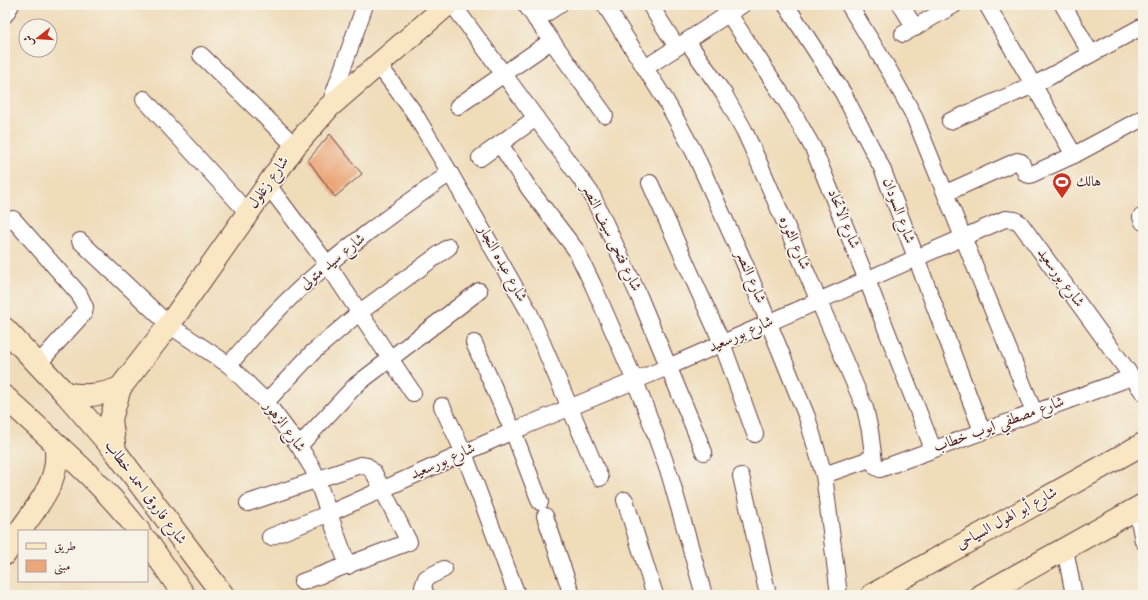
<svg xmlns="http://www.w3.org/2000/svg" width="1148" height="600" viewBox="0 0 1148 600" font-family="'Old Standard TT',Amiri,serif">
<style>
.building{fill:#eba77a}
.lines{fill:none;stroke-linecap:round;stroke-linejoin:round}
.street-casing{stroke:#633b40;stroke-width:18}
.secondary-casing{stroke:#633b40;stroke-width:24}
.street{stroke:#fff;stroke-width:16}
.secondary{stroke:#f9e7c3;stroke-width:22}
.labels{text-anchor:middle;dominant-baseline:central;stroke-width:3.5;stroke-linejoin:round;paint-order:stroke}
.poi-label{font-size:15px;fill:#4a1f2b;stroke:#f7f3e8;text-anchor:start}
.street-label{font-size:15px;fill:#4a1f2b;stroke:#f7f3e8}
</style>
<rect width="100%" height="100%" fill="#f7f3e8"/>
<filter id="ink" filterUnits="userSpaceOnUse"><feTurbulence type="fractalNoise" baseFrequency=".025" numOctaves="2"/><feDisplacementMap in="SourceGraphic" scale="8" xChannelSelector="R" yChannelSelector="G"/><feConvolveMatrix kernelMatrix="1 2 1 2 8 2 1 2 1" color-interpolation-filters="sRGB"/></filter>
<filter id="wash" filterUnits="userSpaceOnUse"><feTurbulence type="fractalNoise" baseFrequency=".012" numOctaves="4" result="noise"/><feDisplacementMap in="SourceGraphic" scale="16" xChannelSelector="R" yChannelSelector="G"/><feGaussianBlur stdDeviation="0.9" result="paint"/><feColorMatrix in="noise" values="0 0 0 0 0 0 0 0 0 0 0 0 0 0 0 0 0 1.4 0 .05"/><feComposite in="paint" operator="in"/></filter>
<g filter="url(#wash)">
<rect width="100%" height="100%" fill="#efdcb9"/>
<g id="blocks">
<!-- building -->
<polygon class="building" points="330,134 362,174 335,197 308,160"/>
</g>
</g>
<g filter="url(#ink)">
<use href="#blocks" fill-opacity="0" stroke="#633b40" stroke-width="1"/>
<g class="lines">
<!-- street casing -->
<g class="street-casing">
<g id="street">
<polyline points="453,5 591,193 639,296 704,452"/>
<polyline points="526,5 605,115"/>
<polyline points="605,5 666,101 694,152 744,262 807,417 824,475 839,595"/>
<polyline points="650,5 677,47"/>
<polyline points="723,5 790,107 813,148 867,280 933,449"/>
<polyline points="786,5 843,93 882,168 982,431"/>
<polyline points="849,5 890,72 913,114 1034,412"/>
<polyline points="901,5 915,28"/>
<polyline points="987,5 1074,155"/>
<polyline points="1063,5 1091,54"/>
<polyline points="5,15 11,5"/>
<polyline points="536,20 559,5"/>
<polyline points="903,34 954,5"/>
<polyline points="687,41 724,94 744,130 760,165 865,408 870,431 874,462 876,467 880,469 1132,377"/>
<polyline points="201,55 295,146"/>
<polyline points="378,64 413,111 450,173 529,312 600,478"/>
<polyline points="645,68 742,5"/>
<polyline points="144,99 248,213"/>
<polyline points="458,106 551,41"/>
<polyline points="329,107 365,5"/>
<polyline points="950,121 1034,85 1143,26"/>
<polyline points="500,144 530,190 576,250 593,285 635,381 652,425 670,476 704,595"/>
<polyline points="480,158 536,118"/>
<polyline points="650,183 722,343 755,434"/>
<polyline points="268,185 328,265 413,393"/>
<polyline points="946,193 1017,161 1021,162 1026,174 1030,175 1074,155 1143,118"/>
<polyline points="1141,217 1143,222"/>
<polyline points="13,219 79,294 85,307 84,313 38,364"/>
<polyline points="80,241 169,325 229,365 266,402 299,446 313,469 348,566"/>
<polyline points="474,343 513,431 540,502"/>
<path d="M229 365C248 342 268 319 290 298 338 252 396 211 450 173"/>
<polyline points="266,402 313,352 360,312 449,247"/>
<polyline points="442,406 464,453 517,595"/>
<polyline points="299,446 356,385 479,291"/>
<polyline points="824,475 873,458"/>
<polyline points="741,476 768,595"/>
<polyline points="625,500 655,595"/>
<polyline points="248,503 360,465 367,466 374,473 409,542 302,582"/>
<polyline points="1137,509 1143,541"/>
<polyline points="545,516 572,595"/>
<polyline points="270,537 330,513 513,431 668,367 1005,219 1015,220 1020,223 1143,392"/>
<polyline points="1065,549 1074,595"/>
<polyline points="426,595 423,587 426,578 444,569"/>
</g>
</g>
<!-- secondary casing -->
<g class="secondary-casing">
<g id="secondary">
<polyline points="5,329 65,393 115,451 223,595"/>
<path d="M65 393C84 397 101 396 120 388"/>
<path d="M5 397C51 440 101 481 139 531"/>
<polyline points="115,451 111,419 120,388 169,325 295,146 329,107 447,5"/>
<path d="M20 531C39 503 62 479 55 443"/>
<polyline points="147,541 184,595"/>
<polyline points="5,554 19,533"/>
<polyline points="872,595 1143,444"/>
<polyline points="982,595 1143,505"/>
</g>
</g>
<!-- street -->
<use href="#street" class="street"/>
<!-- secondary -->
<use href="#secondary" class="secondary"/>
</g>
</g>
<!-- icons -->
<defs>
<g id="stadium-pin" transform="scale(1)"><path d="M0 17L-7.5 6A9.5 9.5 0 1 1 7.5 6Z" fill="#c8321e" stroke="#f7f3e8"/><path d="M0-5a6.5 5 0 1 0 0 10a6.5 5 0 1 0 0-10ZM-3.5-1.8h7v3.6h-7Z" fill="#fff"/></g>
</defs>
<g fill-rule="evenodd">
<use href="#stadium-pin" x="1062" y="182"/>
</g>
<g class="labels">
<!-- poi labels -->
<g class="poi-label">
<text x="1076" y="182">هالك</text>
</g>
<!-- street labels -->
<g class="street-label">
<text transform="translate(269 183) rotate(-55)">شارع زغلول</text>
<text transform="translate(898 211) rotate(70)">شارع السودان</text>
<text transform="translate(843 219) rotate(68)">شارع الاتحاد</text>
<text transform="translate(611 238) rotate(64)">شارع فتحى سيف النصر</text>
<text transform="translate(794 243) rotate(67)">شارع الثوره</text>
<text transform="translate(333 262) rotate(-39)">شارع سيد متولى</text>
<text transform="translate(502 264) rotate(61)">شارع عبده النجار</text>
<text transform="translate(750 277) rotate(67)">شارع النصر</text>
<text transform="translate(1060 278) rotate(54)">شارع بورسعيد</text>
<text transform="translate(741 335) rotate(-24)">شارع بورسعيد</text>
<text transform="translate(999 425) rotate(-20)">شارع مصطفي ايوب خطاب</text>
<text transform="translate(284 427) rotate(53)">شارع الزهور</text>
<text transform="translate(443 462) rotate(-24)">شارع بورسعيد</text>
<text transform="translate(145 493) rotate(53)">شارع فاروق احمد خطاب</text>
<text transform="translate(1007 519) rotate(-29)">شارع أبو الهول السياحى</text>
</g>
</g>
<!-- margin -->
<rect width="1148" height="600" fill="none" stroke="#f7f3e8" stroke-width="20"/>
<!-- legend -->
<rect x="18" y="530" width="130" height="52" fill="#f7f3e8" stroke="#b29e9c"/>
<rect x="26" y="543" width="20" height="6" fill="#f9e7c3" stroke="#b29e9c"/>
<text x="54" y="550" font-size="12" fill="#4a1f2b">طريق</text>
<rect x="26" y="560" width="20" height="12" fill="#eba77a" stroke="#b29e9c"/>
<text x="54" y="570" font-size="12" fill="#4a1f2b">مبنى</text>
<!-- north arrow -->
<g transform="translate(38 38) rotate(253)"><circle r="19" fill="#f7f3e8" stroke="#b29e9c"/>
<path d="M0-3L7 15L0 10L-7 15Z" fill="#c8321e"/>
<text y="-6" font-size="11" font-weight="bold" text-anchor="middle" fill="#4a1f2b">ش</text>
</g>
</svg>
